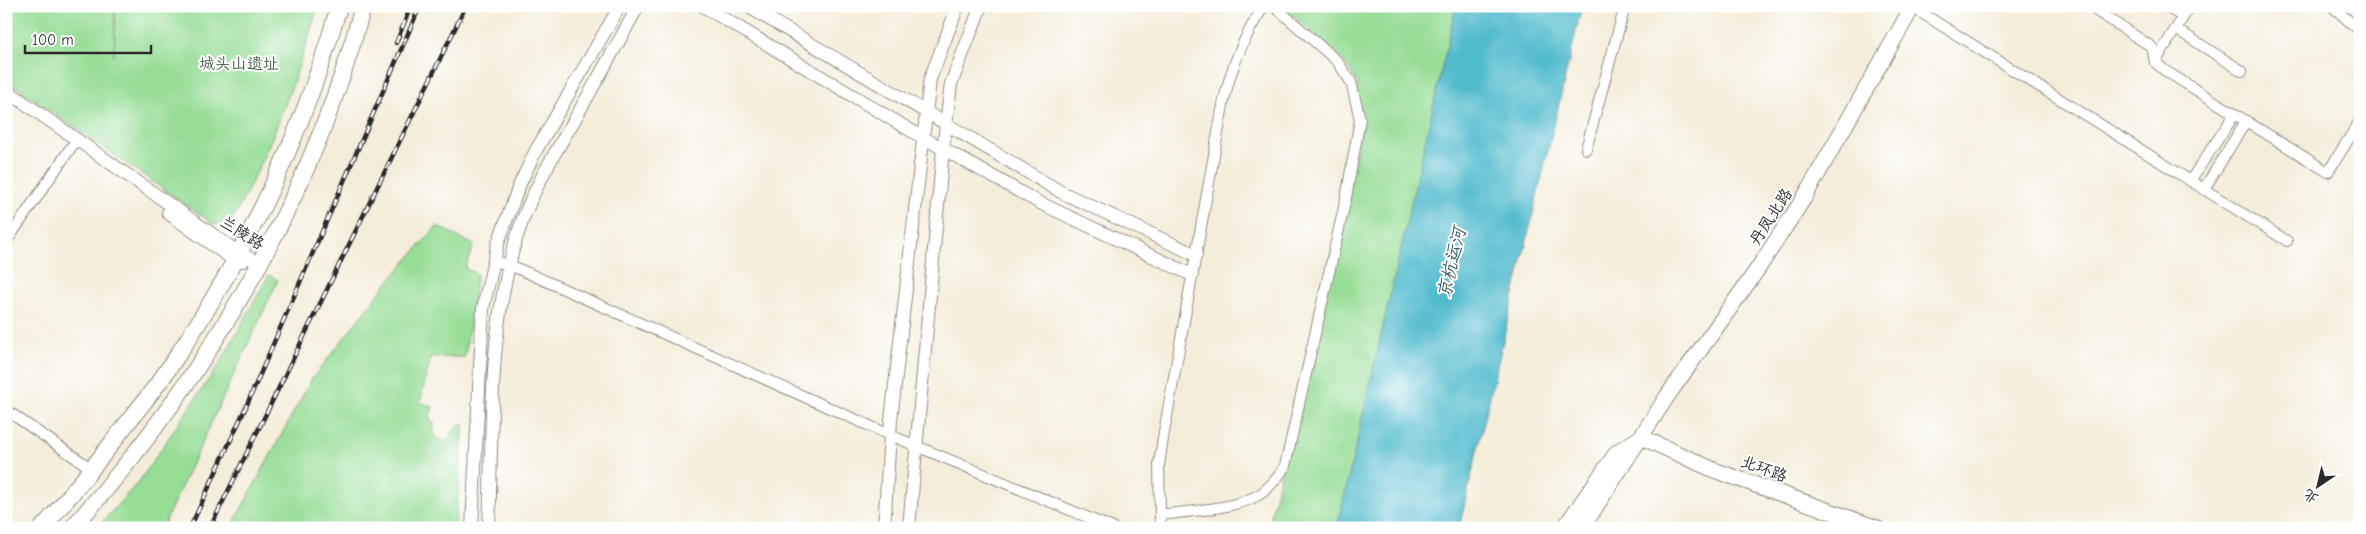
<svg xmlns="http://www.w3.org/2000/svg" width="2366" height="534" viewBox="0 0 2366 534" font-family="'Comic Neue','LXGW WenKai TC',sans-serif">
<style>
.green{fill:#96dd96;stroke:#608460}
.water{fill:#51bbce;stroke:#3e737c}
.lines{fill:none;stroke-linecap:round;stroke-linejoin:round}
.minor-casing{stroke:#908c82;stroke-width:12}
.tertiary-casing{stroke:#908c82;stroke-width:14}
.secondary-casing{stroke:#908c82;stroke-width:17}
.primary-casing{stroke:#908c82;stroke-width:18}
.minor{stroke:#fff;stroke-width:10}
.tertiary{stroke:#fff;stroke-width:12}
.secondary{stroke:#fff;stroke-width:15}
.primary{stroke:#fff;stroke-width:16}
.rail-casing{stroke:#2b2b2b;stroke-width:4.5}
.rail{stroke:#fff;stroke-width:2.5;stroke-dasharray:8;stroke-linecap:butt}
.labels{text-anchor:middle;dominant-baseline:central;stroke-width:4;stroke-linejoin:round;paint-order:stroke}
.park-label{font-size:16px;fill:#4b604b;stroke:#fff}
.street-label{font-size:16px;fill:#2b2b2b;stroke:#fff}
.water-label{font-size:18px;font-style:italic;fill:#385d64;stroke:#fff}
</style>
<rect width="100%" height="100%" fill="#fff"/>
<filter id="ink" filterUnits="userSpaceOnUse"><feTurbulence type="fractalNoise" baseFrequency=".02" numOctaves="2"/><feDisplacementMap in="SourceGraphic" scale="10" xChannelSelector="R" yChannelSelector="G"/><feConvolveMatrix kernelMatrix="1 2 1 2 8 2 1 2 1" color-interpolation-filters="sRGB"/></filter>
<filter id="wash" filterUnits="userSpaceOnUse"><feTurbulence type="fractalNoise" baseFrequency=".0096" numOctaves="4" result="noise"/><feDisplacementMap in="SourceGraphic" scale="20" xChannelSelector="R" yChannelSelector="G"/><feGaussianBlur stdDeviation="1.12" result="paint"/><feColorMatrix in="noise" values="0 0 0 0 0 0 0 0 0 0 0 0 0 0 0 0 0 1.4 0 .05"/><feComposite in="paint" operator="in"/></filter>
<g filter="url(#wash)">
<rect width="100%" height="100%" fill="#f4edd9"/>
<!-- green -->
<g class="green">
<path d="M6 6H115L114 56 116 6H318C301 62 283 116 258 169 249 187 242 204 231 221L215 225 6 80Z"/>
<polygon points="1281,6 1457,6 1338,528 1268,528 1362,127 1356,94 1358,84 1341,57"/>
<polygon points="437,226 474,245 465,268 477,274 465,357 431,357 420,402 433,407 429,418 434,424 434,435 445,442 460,423 464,425 455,528 231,528 311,380 388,282"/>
<polygon points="269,275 278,280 162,528 97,528 140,480 220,363"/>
</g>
<!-- water -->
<polygon class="water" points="1456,6 1582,6 1459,528 1337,528"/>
</g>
<g filter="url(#ink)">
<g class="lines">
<!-- minor casing -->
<g class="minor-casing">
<g id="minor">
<polyline points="2089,6 2152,47 2155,62 2164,70 2328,172 2360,121"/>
<polyline points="2165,6 2183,17"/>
<polyline points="2332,6 2360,31"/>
<polyline points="1912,7 2287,241"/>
<polyline points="2176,29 2242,71"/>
<polyline points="2155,62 2190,6"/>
<polyline points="1586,149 1625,6"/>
<polyline points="2190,181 2235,114"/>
<polyline points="2204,189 2246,121"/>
<polyline points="6,242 72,146"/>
<polyline points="493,261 510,265 890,435 1113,528"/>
<polyline points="6,410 92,469"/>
<path d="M1160 515 1159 465 1163 438 1223 105C1230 70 1244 36 1264 6"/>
<path d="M1160 528V515C1189 511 1240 509 1263 492 1272 485 1279 476 1285 466L1346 198 1360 119 1351 82 1337 61 1274 6"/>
</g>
</g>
<!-- tertiary casing -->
<g class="tertiary-casing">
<g id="tertiary">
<polyline points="703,6 915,133 1038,202 1192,275"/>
<polyline points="747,6 1061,192 1196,255"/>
<polyline points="6,90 239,253 260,263"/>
<polyline points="168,213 235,261 243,261"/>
<polyline points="472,528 483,308 498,243 519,186 535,152 620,6"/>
<path d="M489 528C493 429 487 325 519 230 532 191 554 154 575 119 596 81 618 44 638 6"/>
<polyline points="884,528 891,420 930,79 958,6"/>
<polyline points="909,528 943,149 951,84 981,6"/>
</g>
</g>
<!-- secondary casing -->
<g class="secondary-casing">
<g id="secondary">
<polyline points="1641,437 1714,470 1877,528"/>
<polyline points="1564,528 1617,452 1638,439"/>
<polyline points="1582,528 1668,395 1757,270 1804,198 1913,6"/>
</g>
</g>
<!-- primary casing -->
<g class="primary-casing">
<g id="primary">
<path d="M42 528C70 497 96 464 121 431 138 409 156 388 171 365 245 256 303 133 339 6"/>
<path d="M72 528C205 381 312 199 363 6"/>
</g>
</g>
<!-- minor -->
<use href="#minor" class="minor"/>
<!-- tertiary -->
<use href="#tertiary" class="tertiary"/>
<!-- secondary -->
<use href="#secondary" class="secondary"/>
<!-- primary -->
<use href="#primary" class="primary"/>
<!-- rail casing -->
<g class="rail-casing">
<g id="rail">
<polyline points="396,43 411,6"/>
<polyline points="190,528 245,409 420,6"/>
<polyline points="210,528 466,6"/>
</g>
</g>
<!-- rail -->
<use href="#rail" class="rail"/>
</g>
</g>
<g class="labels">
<!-- park labels -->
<g class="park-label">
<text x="239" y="64">城头山遗址</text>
</g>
<!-- street labels -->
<g class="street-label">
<text transform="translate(1771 217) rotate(-57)">丹凤北路</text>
<text transform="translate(242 233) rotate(32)">兰陵路</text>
<text transform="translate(1764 469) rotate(20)">北环路</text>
</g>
<!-- water labels -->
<g class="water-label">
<text transform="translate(1452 263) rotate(-77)">京杭运河</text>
</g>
</g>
<!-- margin -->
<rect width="2366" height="534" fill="none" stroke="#fff" stroke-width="25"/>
<!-- north arrow -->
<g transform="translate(2318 486) rotate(215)" stroke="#ffffff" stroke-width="4" paint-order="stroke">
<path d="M0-4L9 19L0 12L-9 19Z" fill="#2b2b2b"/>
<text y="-8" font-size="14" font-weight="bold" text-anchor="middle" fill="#2b2b2b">北</text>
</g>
<!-- scale -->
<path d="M25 45v8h126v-8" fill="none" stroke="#2b2b2b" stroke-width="2.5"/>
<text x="32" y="45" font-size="15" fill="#2b2b2b" stroke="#ffffff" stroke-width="4" paint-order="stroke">100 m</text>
</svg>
